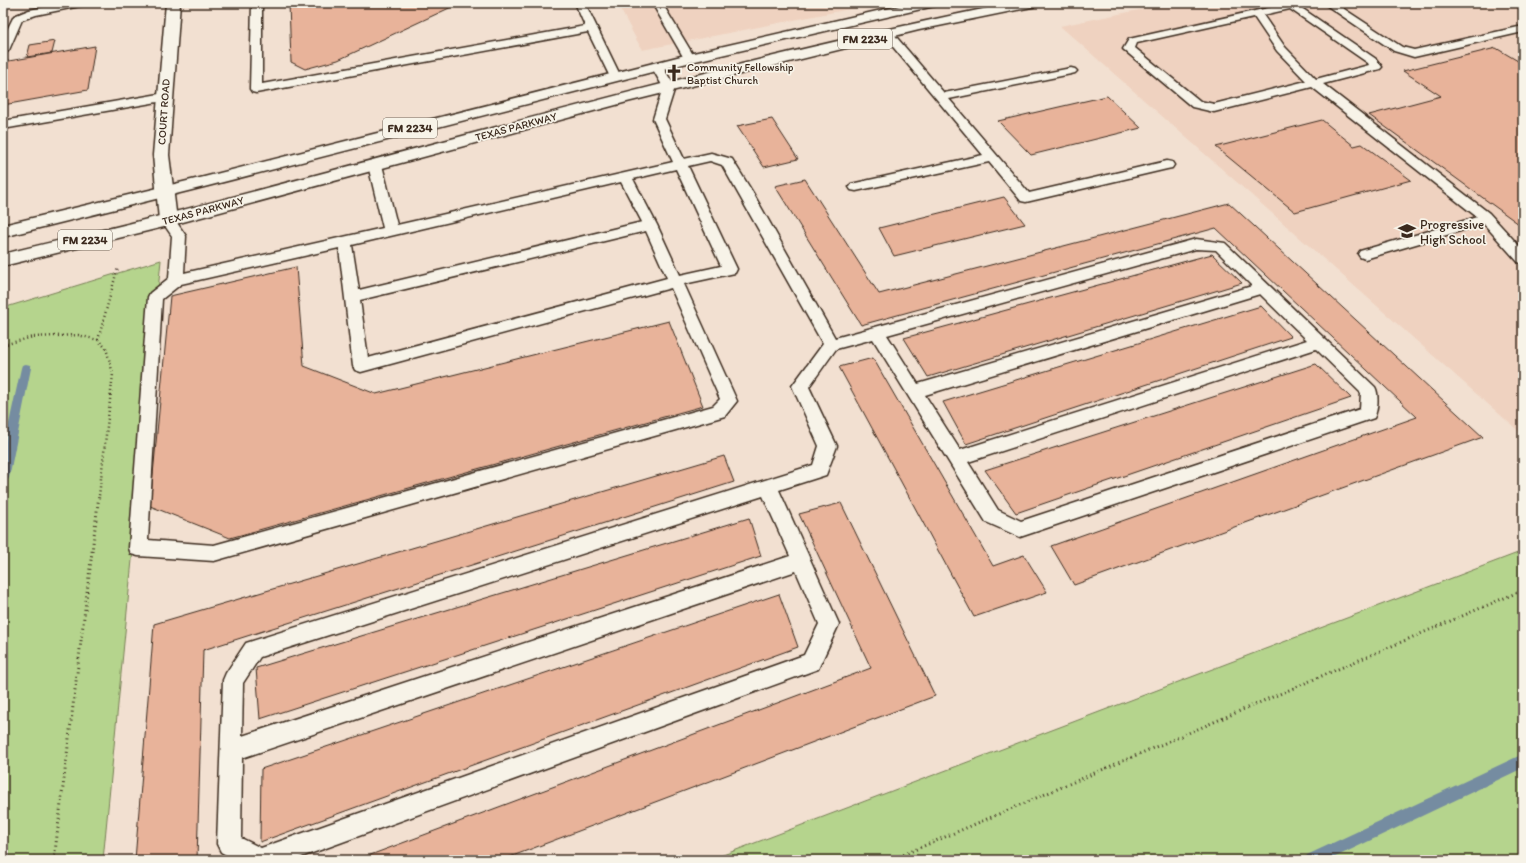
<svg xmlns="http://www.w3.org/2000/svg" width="1526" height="863" viewBox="0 0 1526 863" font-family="Itim,sans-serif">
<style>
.built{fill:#efd2c0}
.green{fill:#b5d48d;stroke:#787f56}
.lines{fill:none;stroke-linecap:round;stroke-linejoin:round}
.stream{fill:#758ca1;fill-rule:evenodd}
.building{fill:#e8b39a;stroke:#3b2a1e}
.service-casing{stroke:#3b2a1e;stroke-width:3}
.tertiary-casing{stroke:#3b2a1e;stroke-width:3}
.primary-casing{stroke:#3b2a1e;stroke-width:3}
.path-far1{stroke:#3b2a1e;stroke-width:2.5;stroke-dasharray:1 3;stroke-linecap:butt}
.path{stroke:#3b2a1e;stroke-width:3;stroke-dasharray:1 3.5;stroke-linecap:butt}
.service{fill:#f7f3e8;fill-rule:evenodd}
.tertiary{fill:#f7f3e8;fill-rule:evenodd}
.primary{fill:#f7f3e8;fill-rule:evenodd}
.labels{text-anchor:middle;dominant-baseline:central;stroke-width:3.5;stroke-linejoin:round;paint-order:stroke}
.far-poi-label{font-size:11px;fill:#3b2a1e;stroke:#f7f3e8;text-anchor:start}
.far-street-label{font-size:11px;fill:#3b2a1e;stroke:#f7f3e8}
.shield{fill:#f7f3e8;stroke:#73665b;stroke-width:1}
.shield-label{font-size:12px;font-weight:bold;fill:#3b2a1e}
.poi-label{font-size:13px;fill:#3b2a1e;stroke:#f7f3e8;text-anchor:start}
</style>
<rect width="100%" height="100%" fill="#f2e0d1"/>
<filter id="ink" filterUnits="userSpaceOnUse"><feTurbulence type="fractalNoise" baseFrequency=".025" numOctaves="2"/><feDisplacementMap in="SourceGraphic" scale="8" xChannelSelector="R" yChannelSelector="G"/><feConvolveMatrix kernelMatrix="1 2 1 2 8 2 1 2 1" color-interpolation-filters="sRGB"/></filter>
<g filter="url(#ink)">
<!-- built -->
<g class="built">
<polygon points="617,3 880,3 642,50"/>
<polygon points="1173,3 1523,3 1523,435 1060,26"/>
</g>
<!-- green -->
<g class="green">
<polygon points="161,260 103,860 3,860 3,308"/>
<polygon points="1523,551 1523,860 710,860"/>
</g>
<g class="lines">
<!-- stream -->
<g class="stream">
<polygon points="26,364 30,365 31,368 9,478 7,481 3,483 3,451 21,368 22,365"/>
<polygon points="1523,754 1523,768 1329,860 1304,860 1307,855"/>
</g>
</g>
<!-- building -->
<g class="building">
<polygon points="289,3 460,3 338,60 305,69 291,62"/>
<polygon points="55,41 52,53 27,57 30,45"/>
<polygon points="95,46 88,90 3,105 3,62"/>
<polygon points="1496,48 1523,64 1523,227 1369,115 1441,96 1403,71"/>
<polygon points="1107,96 1141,128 1031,155 998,121"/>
<polygon points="772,119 798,159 764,167 737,126"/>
<polygon points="1322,120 1354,146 1362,144 1411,180 1295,212 1216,147"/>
<polygon points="805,179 879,294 1229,203 1483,437 1074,585 1051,546 1417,417 1216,228 861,325 775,186"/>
<polygon points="1004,197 1025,224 894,256 879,228"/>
<polygon points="1212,254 1242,283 928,377 904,338"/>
<polygon points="296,267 304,366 376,394 669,321 703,406 230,538 150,506 170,296"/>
<polygon points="1261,306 1291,337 966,444 943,402"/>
<polygon points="873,358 993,566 1024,555 1047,592 974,617 839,367"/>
<polygon points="1316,364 1351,398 1016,513 985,470"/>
<polygon points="724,456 734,482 203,650 197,860 135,860 154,624"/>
<polygon points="841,503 935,696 502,860 357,860 871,668 799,514"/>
<polygon points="749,518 761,556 260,719 256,668"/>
<polygon points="779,594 798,647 260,842 261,769"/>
</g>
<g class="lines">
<!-- service casing -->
<g class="service-casing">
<g id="service">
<polygon points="64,3 86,3 85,5 36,15 22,20 9,50 7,52 3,53 3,38 14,16 29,10"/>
<polygon points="252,3 262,3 262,84 585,26 575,3 585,3 621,77 619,79 611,79 588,32 256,93 252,92 250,89"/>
<polygon points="652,3 662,3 695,58 693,60 685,60"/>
<path d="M1290 3H1309L1308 5 1300 7 1376 59 1382 67 1380 69 1323 84 1489 213 1523 250V264L1518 262 1484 224 1365 259 1360 257 1358 254 1360 251 1477 217 1312 87 1214 112 1192 107 1123 49 1129 39ZM1290 9 1368 63 1369 65 1316 79 1285 47 1263 15ZM1254 17 1277 51 1306 81 1214 104 1200 101 1135 48 1137 43Z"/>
<polygon points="1323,3 1335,3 1402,47 1414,50 1523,26 1523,32 1414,57 1394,51"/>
<polygon points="888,31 892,32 944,93 1071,68 1075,69 1077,71 1075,73 1071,74 949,99 1029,193 1167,161 1172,162 1174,165 1172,168 1167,169 1026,202 1021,201 989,162 856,191 851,190 849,187 851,184 983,155 884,36 882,34 884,32"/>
<path d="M657 63 661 64 675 87 665 119 684 159 711 153 732 159 753 193 835 338 1196 239 1225 243 1375 387C1379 394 1378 410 1374 418L1020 537 986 522 873 339 836 349 809 387 837 446 826 475 779 490 839 624 818 669 293 860H235L221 852 217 844 223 680 226 673 246 643 813 465 819 446 792 386 823 344 722 165 710 161 688 166 737 269 735 273 684 284 737 401 725 416 214 561 138 556 131 554 129 548 148 297 150 293 169 278 172 236 161 220 163 217 168 216 173 217 186 236 184 273 383 228 368 165 370 162H380L382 165 397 225 673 162 653 119 663 87 651 66 653 64ZM676 169 721 266 680 275 657 225 633 179ZM621 182 642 222 359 290 352 245ZM646 231 667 278 368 358 360 300ZM339 248 353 366 355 370 361 372 671 288 720 399 713 406 214 545 148 540 162 299 181 284ZM1196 249 1216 250 1252 286 918 384 887 335ZM1260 294 1307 340 960 450 925 395ZM1316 349 1361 393 1360 409 1021 521 998 510 968 462ZM763 496 790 556 242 736 243 683 260 657ZM796 571 819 624 804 655 261 848 241 838 242 758Z"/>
<polygon points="165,93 169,94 171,97 169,100 3,129 3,121"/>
</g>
</g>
<!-- tertiary casing -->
<g class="tertiary-casing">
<polygon id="tertiary" points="166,3 180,3 169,155 177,220 174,224 168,226 162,224 159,220 153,155"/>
</g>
<!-- primary casing -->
<g class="primary-casing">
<g id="primary">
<polygon points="912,3 937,3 935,6 930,7 691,62 204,187 3,237 3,225 204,177 689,54"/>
<path d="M1012 3H1039L1037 6 1032 7 919 30 627 102 168 226 3 266V254C59 240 115 228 171 213 450 141 728 60 1012 3Z"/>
</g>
</g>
<!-- path-far1 -->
<g class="path-far1">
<polyline points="98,340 118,267"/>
<polyline points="3,345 33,337 78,335 98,340 106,348 113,374 99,496"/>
</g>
<!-- path -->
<g class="path">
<polyline points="54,860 99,495"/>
<polyline points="891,860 1523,590"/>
</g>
<!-- service -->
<use href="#service" class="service"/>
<!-- tertiary -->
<use href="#tertiary" class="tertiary"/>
<!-- primary -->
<use href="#primary" class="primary"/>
</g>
</g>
<!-- icons -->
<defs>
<g id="church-bare" transform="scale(1.38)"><path d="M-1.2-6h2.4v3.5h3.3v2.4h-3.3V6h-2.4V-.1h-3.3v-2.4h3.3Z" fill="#3b2a1e" stroke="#f7f3e8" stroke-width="2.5" paint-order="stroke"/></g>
<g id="school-bare" transform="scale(1.38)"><path d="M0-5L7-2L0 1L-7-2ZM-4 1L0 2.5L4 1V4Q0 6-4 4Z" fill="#3b2a1e" stroke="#f7f3e8" stroke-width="2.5" paint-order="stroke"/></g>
</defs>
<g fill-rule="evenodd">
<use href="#church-bare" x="674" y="73"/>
<use href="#school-bare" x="1407" y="231"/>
</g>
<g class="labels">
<!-- far-poi labels -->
<g class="far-poi-label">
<text x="687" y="67">Community Fellowship<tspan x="687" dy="13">Baptist Church</tspan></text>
</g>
<!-- far-street labels -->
<g class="far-street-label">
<text transform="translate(164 112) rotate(-86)">COURT ROAD</text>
<text transform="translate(516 127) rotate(-15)">TEXAS PARKWAY</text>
<text transform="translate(203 211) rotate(-15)">TEXAS PARKWAY</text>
</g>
<!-- shield labels -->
<g class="shield">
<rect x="838" y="29" width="54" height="20" rx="3"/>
<rect x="383" y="118" width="54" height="20" rx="3"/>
<rect x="58" y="230" width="54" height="20" rx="3"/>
</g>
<g class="shield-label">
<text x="865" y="39">FM 2234</text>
<text x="410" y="128">FM 2234</text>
<text x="85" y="240">FM 2234</text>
</g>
<!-- poi labels -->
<g class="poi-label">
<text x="1420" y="224">Progressive<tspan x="1420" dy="15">High School</tspan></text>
</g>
</g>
<!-- margin -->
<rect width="1526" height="863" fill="none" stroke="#f7f3e8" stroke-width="16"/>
<rect x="8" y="8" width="1510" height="847" fill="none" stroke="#3b2a1e" stroke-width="1.5" filter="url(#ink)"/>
</svg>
